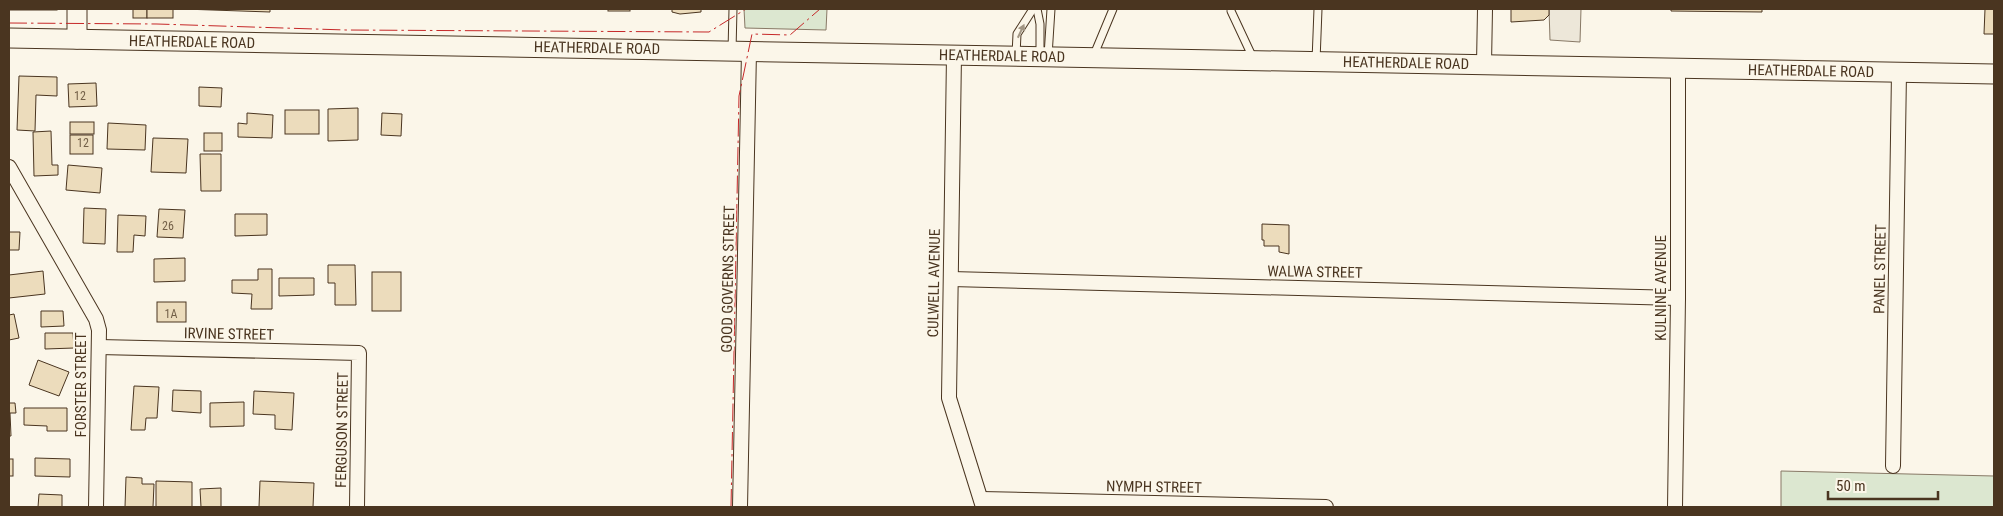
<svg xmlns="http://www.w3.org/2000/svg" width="2003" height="516" viewBox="0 0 2003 516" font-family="'Roboto Condensed',sans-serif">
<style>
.green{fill:#dce7d0;stroke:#887966}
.parking{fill:#ede7d9;stroke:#887966}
.building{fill:#ecdcbc;stroke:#4a3520}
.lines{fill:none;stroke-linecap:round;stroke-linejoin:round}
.lane-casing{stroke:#4a3520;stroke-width:9}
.street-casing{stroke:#4a3520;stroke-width:16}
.secondary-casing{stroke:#4a3520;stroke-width:21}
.lane{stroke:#fbf6e9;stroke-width:7}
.street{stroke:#fbf6e9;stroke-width:14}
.secondary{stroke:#fbf6e9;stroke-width:19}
.power{stroke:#c62828;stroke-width:1;stroke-dasharray:18 4 2.5 4;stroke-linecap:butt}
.oneway{fill:#a29684}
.labels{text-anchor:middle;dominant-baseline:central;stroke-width:4;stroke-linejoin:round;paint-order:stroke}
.number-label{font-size:12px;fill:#725f47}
.street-label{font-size:15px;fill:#4a3520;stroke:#fbf6e9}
</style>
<rect width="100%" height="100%" fill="#fbf6e9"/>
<!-- green -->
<g class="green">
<polygon points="744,9 827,9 826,30 745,28"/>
<polygon points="1781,471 1994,476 1994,507 1781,507"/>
</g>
<!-- parking -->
<polygon class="parking" points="1549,9 1581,9 1580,42 1550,40"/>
<!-- building -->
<g class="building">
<rect x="9" y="9" width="48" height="1"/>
<rect x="133" y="9" width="14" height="9"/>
<rect x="147" y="9" width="26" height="9"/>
<polygon points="183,9 270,9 270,12"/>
<rect x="608" y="9" width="22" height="2"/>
<polygon points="672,9 701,9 701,12 680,14 672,12"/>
<polygon points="1511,9 1549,9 1549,15 1544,20 1511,22"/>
<polygon points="1671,9 1762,9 1762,12 1671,11"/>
<polygon points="1985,9 1994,9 1994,34 1984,34"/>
<polygon points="19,76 57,77 57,96 36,95 35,131 17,130"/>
<polygon points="96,83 97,106 69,107 68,84"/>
<polygon points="199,87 222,88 221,107 199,106"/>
<polygon points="358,108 358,140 328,141 328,109"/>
<rect x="285" y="110" width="34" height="24"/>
<polygon points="247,113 273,115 272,138 238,137 238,123 247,124"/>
<polygon points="382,113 402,114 401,136 381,135"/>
<rect x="70" y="122" width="24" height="12"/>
<polygon points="108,123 146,125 145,150 107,149"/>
<polygon points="51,131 52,165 58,165 58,175 34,176 33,132"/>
<rect x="204" y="133" width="18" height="18"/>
<rect x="70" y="135" width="23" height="19"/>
<polygon points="153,138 188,139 186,173 151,172"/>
<polygon points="200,154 221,154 221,191 201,191"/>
<polygon points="68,165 102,168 100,193 66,190"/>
<polygon points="84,208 106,209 105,244 83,243"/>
<polygon points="159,209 185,210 183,238 157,237"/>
<polygon points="235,214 267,214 267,235 235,236"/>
<polygon points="118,215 146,216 145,236 134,235 133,252 117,252"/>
<polygon points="1262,224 1289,225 1289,254 1279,252 1279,246 1264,246 1264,240 1262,240"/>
<polygon points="9,232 20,232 19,250 9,250"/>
<polygon points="185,258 185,281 154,282 154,259"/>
<polygon points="328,265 355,265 356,305 335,305 335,283 328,283"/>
<polygon points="258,269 272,269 272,309 251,309 252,294 232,293 232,280 258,280"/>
<polygon points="43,271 45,294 9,298 9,275"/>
<rect x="372" y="272" width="29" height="39"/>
<polygon points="279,278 314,278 314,295 279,296"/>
<rect x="157" y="302" width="29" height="20"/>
<polygon points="41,311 63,311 64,326 41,327"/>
<polygon points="14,314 19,338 9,340 9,315"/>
<polygon points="45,333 73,333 74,348 45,349"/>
<polygon points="38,360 69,372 59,396 29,385"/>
<polygon points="134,386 159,387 157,418 146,418 145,430 131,430"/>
<polygon points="173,390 201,391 201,413 172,411"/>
<polygon points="254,391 294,393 292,430 275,429 275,415 253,414"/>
<polygon points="244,402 244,426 210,427 210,403"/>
<polygon points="9,403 15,403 16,413 10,413 11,436 9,436"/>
<polygon points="24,408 67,408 67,431 47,431 47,426 24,425"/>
<polygon points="35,458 70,459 70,477 35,476"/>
<rect x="9" y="459" width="4" height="17"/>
<polygon points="126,477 142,478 142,484 154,484 153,507 125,507"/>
<polygon points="156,481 192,482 192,507 156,507"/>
<polygon points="260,481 314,483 313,507 259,507"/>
<polygon points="221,488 221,507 201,507 200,489"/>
<polygon points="39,494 62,495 62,507 38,507"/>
</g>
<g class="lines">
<!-- lane casing -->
<g class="lane-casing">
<g id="lane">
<polyline points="1037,9 1040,24 1040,56"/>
<polyline points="1231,11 1253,58"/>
<polyline points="732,51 733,9"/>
<polyline points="1016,55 1017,34 1033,9"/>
<polyline points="1048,56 1051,9"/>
<polyline points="1093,57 1113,9"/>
<polyline points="1316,61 1318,9"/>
</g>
</g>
<!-- street casing -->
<g class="street-casing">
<g id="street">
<polyline points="954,55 949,398 983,507"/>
<polyline points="1484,64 1485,9"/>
<polyline points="9,167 96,319 99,330 96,507"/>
<polyline points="951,279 1678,298"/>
<polyline points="99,347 359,353 357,507"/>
<polyline points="1893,466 1899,72"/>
<polyline points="981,499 1326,507"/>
<polyline points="740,507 749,51"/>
<polyline points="1675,507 1678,298 1678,68"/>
</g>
</g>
<!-- secondary casing -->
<g class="secondary-casing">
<g id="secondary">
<polyline points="77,9 77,39"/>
<polyline points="9,38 1994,74"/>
</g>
</g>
<!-- lane -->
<use href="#lane" class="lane"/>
<!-- street -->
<use href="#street" class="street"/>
<!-- secondary -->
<use href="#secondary" class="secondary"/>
<!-- power -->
<g class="power">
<polyline points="9,23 157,24 346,30 709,32 746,9"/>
<polyline points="731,507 739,96 752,34 790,35 820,9"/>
</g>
</g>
<!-- one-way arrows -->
<defs><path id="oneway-solid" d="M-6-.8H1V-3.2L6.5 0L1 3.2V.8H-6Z" transform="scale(1.25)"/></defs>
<use class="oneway" href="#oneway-solid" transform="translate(1021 31) rotate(-65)"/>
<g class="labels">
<!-- number labels -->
<g class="number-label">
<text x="80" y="96">12</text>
<text x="83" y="143">12</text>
<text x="168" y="226">26</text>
<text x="171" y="314">1A</text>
</g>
<!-- street labels -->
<g class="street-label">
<text transform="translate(192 42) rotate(1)">HEATHERDALE ROAD</text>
<text transform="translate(597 48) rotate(1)">HEATHERDALE ROAD</text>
<text transform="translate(1002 56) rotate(1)">HEATHERDALE ROAD</text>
<text transform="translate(1406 63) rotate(1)">HEATHERDALE ROAD</text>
<text transform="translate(1811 71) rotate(1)">HEATHERDALE ROAD</text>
<text transform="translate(1880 269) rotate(-89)">PANEL STREET</text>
<text transform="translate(1315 272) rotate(1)">WALWA STREET</text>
<text transform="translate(728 279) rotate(-89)">GOOD GOVERNS STREET</text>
<text transform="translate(934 283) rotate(-89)">CULWELL AVENUE</text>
<text transform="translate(1661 288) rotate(-90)">KULNINE AVENUE</text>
<text transform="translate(229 334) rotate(1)">IRVINE STREET</text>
<text transform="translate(81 385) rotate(-90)">FORSTER STREET</text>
<text transform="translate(342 430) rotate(-89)">FERGUSON STREET</text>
<text transform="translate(1154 487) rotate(1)">NYMPH STREET</text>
</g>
</g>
<!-- border -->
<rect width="2003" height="516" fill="none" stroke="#4a3520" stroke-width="20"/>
<!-- scale -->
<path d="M1828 491v8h110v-8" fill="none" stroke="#4a3520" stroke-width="2.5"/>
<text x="1836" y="491" font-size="15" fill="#4a3520" stroke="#fbf6e9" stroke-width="4" paint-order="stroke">50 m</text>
</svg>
